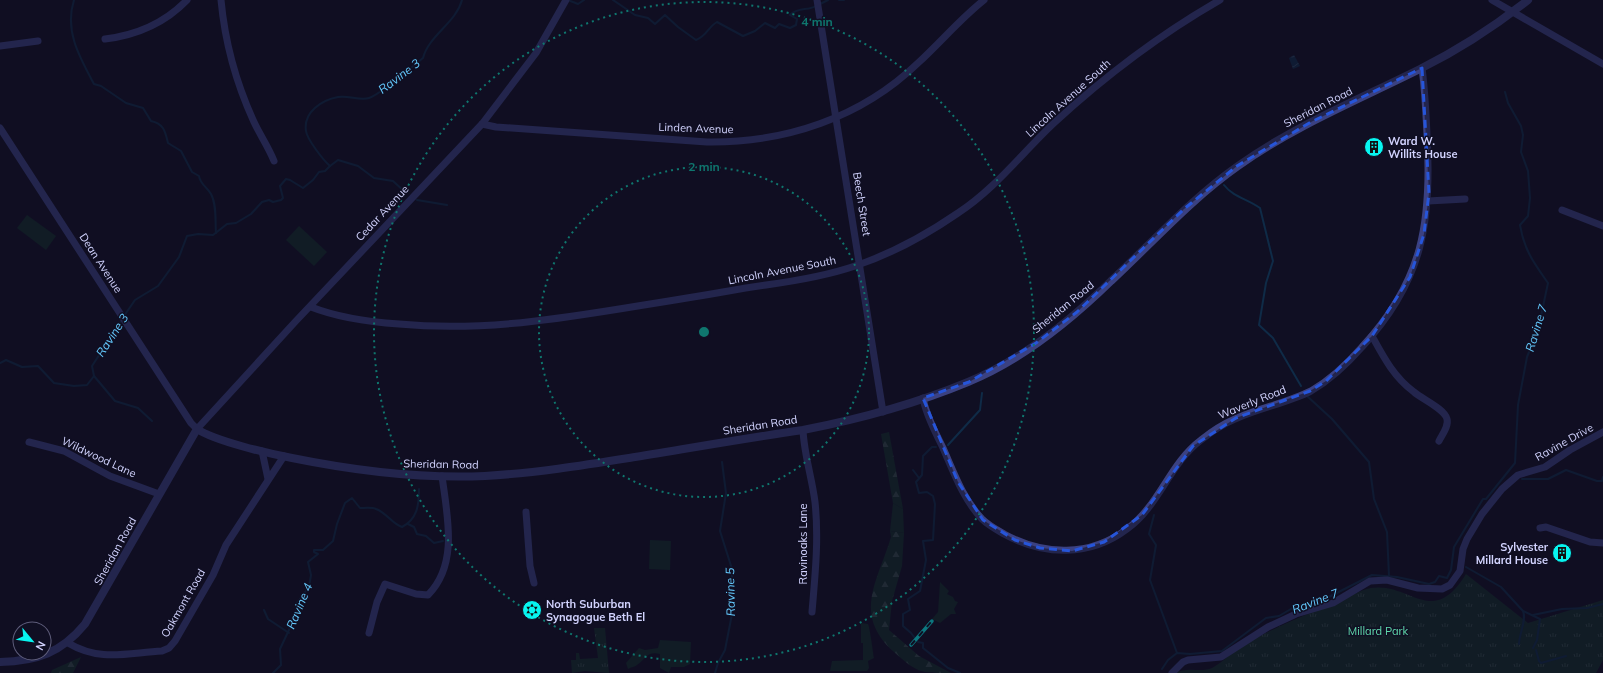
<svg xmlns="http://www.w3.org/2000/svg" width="1603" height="673" viewBox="0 0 1603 673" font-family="Mulish,sans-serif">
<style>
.green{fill:#122d29}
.forest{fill:url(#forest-firs)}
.park{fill:url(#park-tufts)}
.water{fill:url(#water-waves)}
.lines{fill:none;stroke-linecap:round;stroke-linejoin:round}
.stream{stroke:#0f2b47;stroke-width:2}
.minor{stroke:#3b4181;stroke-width:7}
.tertiary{stroke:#3b4181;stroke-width:8}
.rail-casing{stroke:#07f5f0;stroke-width:3.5}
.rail{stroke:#100f23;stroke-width:2;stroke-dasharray:6;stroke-linecap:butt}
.marked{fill:none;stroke:#2655da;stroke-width:3;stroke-dasharray:8 5;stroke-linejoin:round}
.ring{fill:none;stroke:#0f766e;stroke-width:2;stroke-dasharray:2 4}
.labels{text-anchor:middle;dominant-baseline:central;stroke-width:3;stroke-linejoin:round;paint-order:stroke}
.street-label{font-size:11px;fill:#d2d3fe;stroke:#100f23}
.poi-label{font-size:11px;font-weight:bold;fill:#d2d3fe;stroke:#100f23;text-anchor:start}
.park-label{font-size:11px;fill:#60dcae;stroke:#100f23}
.water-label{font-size:12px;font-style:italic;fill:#63c7fb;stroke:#100f23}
.centre{fill:#0f766e;stroke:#100f23;stroke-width:2}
.ring-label{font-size:12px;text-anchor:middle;font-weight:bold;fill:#0f766e;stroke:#100f23;stroke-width:3;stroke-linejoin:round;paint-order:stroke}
</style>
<defs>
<pattern id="forest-firs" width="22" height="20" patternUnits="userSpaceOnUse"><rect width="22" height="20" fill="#122d29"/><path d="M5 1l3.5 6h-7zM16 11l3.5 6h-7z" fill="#344b49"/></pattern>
<pattern id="park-tufts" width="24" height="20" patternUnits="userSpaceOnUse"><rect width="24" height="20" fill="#122d29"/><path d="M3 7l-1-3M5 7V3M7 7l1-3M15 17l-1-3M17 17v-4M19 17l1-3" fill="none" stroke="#344b49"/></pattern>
<pattern id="water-waves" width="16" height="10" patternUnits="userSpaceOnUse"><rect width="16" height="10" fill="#0f2b47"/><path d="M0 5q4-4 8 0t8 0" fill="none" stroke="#314963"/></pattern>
</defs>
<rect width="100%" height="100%" fill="#100f23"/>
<!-- green -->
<g class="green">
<polygon points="27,215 56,236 46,250 17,228"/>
<polygon points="299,226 327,252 314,266 286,240"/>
<polygon points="893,503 903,509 904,533 890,531"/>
<polygon points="650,540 671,541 670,570 649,569"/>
<polygon points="940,582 949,591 947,594 953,597 955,601 958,602 954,609 956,614 951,614 940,623 932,619 938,612"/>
<path d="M861 623 868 624C870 628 873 652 874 658L868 661 869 668 867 671H830L832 661 863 660V643H861Z"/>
<path d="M660 640 691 642 690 664 684 667H671L669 673 660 668V654C647 651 646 659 637 665 635 667 631 667 628 669L626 663 639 648 645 650 658 648Z"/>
</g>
<!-- forest -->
<g class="forest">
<polygon points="889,432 903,509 893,503 881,434"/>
<path d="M890 531 904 533 902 566 892 601 889 630 919 656 951 673C919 673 918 673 894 652 852 614 878 581 891 537Z"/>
<polygon points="81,657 73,673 51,673 52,670"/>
</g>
<!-- park -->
<g class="park">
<path d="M1466 574 1528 623 1603 600V660L1596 673H1176C1187 666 1201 673 1212 668 1220 664 1228 656 1236 650 1268 630 1302 616 1337 602 1347 598 1360 590 1371 588 1411 582 1432 629 1466 574Z"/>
<polygon points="594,628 605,628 609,673 585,671 572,673 571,660 576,660 576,653 579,653 580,659 598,658"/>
</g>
<!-- water -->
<polygon class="water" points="1294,55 1300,66 1293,69 1289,58"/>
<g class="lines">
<!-- stream -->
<g class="stream">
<path d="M74 0C64 31 80 58 94 84L101 86 126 103 143 108 151 121C164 124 165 131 168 143L181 151 192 172 199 176C200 184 207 187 211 194 217 205 215 221 216 233"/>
<polyline points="568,0 578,4 584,0"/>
<path d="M613 0 635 15 648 18 655 24 665 15 678 27 696 40C707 36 708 27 717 22L743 36 755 31 765 23 775 28 779 24 790 28 796 25 797 19 790 15C798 7 807 11 816 6"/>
<polyline points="839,0 844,0"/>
<polyline points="820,4 828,0"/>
<polyline points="330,166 338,160 358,166 374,178 393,181 405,192"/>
<path d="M1224 185C1233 197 1248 199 1260 208L1273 261 1266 283 1259 325 1273 338 1301 386"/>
<polyline points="417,200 447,205"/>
<path d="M124 316 135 300 158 286 179 257 187 236 198 234 213 235 227 224 236 223 251 214 262 202 269 200 273 202 281 200 283 198 280 186 286 179 290 180 303 188 313 180 319 172 325 171 330 166C323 160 307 139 306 131 303 112 322 100 338 97 348 95 360 101 369 98 381 94 412 67 423 58 429 35 456 23 462 0"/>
<polyline points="0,363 6,360 22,367 38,366 54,383 74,386 87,385 94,376 92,366 122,320"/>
<polyline points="94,376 115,401 138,408 152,421"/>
<polyline points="1307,396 1332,419 1369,462 1374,499 1387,532 1389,576"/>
<polyline points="948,445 980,410 982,393"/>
<polyline points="936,447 932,447 923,456 922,475 916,482 919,493 927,492 933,496 935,504 933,540 923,541 926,560 920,591 908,599 910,610 903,614 903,626 911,633 918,642 923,643 923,648 948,668 960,673"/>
<polyline points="913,470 919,478"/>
<polyline points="1522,479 1548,479 1566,470 1597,481 1602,481 1603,477"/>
<polyline points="1154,515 1149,534 1156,545 1150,580 1177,653"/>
<polyline points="408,524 414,527 417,534 426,536 434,543 443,541"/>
<polyline points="1466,567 1501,587 1523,611 1540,619 1537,640 1533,648"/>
<polyline points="264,610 268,619 289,633"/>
<polyline points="1533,615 1562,609 1587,608 1603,604"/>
<path d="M1519 644C1519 634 1527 619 1523 611"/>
<polyline points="1536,650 1539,661 1541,663 1566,656"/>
<path d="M1162 669 1168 660 1177 653 1190 654 1222 651 1266 618 1279 616 1296 606 1321 601 1372 575 1397 577 1429 584 1435 582 1439 576 1447 578 1451 570 1454 547 1483 499H1486L1515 463 1518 405 1527 357 1538 330 1548 283C1534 263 1524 250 1520 225L1528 216 1530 198 1528 171 1521 152 1523 135 1521 126 1508 103 1505 92"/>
<path d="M273 673 281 665 280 649 296 615 297 603 309 587 311 575 308 562 318 554 314 552V550H323L333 541 337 524 345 503 352 498 360 508C365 508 372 507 376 509 387 513 392 524 402 527 417 519 419 506 419 489"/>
<polyline points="715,673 718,663 725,650 732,614 732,569 720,531 726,493 722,462"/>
</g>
<!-- minor -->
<g class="minor">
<path d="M221 0C225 43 236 83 254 122 260 135 269 148 274 161"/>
<polyline points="817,0 883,412"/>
<polyline points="1492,0 1603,64"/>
<path d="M105 39C137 35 164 24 187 0"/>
<polyline points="0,46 38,41"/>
<path d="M482 124 496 127 707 142C785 143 861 118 918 63 941 42 960 19 984 0"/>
<polyline points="0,128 191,423 197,429 295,322 482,124 536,53 566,0"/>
<polyline points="1428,201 1465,199"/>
<polyline points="1562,210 1603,226"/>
<path d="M311 307C339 318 369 322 399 324 496 333 586 314 681 299 709 295 737 289 766 285 795 281 826 276 855 266 891 254 926 235 958 213 995 189 1022 153 1054 123 1105 76 1159 35 1220 0"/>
<path d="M1372 336C1384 358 1394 377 1414 392 1422 399 1445 409 1447 419 1449 426 1442 435 1439 441"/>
<path d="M923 398C926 416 936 433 943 448 954 473 963 499 982 519 988 525 997 530 1004 534 1044 556 1090 557 1127 529 1160 505 1169 464 1201 440 1211 432 1223 424 1235 419 1259 408 1287 403 1311 391 1330 380 1348 363 1362 347 1423 281 1432 222 1427 135 1426 113 1425 90 1422 68"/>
<path d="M803 430C804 454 812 478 815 502 819 539 815 576 812 612"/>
<polyline points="29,442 64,451 110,476 159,494"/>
<polyline points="262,451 268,479"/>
<polyline points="526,512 530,566 534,583"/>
<polyline points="1540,528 1546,527 1590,542 1603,543"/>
<path d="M369 633 377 602 385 584 416 594 428 595C459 564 447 515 442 476"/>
<path d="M68 643C100 662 126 653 162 651L169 648 175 641 213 575 226 545 284 456"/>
<polyline points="1172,673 1183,662 1188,660 1221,657 1268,627 1296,614 1333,603 1370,581 1387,580 1418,588 1442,589 1450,585 1460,571 1463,549 1467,539 1482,514 1502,489 1518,475 1545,467 1570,450 1603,432"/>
</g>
<!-- tertiary -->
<path class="tertiary" d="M0 662C37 661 61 653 85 624L197 429C215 441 270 454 292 458 356 471 420 479 485 476 536 473 585 465 635 457 691 448 747 438 803 430 860 419 915 404 968 382 1020 361 1071 320 1111 281 1153 242 1191 199 1238 166 1294 126 1358 100 1420 69 1458 50 1495 26 1528 0"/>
<!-- rail casing -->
<g class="rail-casing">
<polyline id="rail" points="911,645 932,621"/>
</g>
<!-- rail -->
<use href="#rail" class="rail"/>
</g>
<!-- marked area -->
<path d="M0 0H1603V673H0ZM1422 68 1429 193 1424 234 1410 277 1372 336 1326 381 1310 391 1236 418 1193 446 1142 515 1104 542 1072 551 1040 548 1015 540 983 520 958 482 923 398 969 382 1036 343 1077 312 1184 209 1237 166 1311 122Z" fill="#100f23" fill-opacity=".55" fill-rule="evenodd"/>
<path class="marked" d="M1422 68 1429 193 1424 234 1410 277 1372 336 1326 381 1310 391 1236 418 1193 446 1142 515 1104 542 1072 551 1040 548 1015 540 983 520 958 482 923 398 969 382 1036 343 1077 312 1184 209 1237 166 1311 122Z"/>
<!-- distance rings -->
<g class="ring">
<circle cx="704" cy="332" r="165"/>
<circle cx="704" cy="332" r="330"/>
</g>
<!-- icons -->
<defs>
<g id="building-disc" transform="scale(1)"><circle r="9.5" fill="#07f5f0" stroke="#100f23"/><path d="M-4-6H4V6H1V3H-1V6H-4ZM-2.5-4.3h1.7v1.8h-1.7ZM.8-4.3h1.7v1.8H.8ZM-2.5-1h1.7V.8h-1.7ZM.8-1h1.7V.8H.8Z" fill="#111"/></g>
<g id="synagogue-disc" transform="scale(1)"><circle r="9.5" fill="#07f5f0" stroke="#100f23"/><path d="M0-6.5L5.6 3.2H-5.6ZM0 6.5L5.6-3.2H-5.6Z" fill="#111"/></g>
</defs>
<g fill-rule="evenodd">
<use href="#building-disc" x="1374" y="147"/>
<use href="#building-disc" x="1562" y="553"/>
<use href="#synagogue-disc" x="532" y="610"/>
</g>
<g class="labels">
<!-- street labels -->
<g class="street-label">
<text transform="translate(1068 98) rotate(-42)">Lincoln Avenue South</text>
<text transform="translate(1318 107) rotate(-27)">Sheridan Road</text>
<text transform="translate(696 128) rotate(2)">Linden Avenue</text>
<text transform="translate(862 204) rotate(81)">Beech Street</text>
<text transform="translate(382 213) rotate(-47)">Cedar Avenue</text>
<text transform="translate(101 263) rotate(57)">Dean Avenue</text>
<text transform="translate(782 270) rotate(-11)">Lincoln Avenue South</text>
<text transform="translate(1063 307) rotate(-39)">Sheridan Road</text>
<text transform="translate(1252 402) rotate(-22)">Waverly Road</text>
<text transform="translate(760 425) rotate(-9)">Sheridan Road</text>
<text transform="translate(1564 442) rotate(-29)">Ravine Drive</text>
<text transform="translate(99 457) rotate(25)">Wildwood Lane</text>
<text transform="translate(441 464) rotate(1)">Sheridan Road</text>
<text transform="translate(803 544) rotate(-90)">Ravinoaks Lane</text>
<text transform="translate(115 551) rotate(-61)">Sheridan Road</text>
<text transform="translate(183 603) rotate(-60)">Oakmont Road</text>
</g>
<!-- poi labels -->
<g class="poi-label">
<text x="1388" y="141">Ward W.<tspan x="1388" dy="13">Willits House</tspan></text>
<text x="1548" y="547" text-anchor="end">Sylvester<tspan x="1548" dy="13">Millard House</tspan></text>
<text x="546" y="604">North Suburban<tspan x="546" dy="13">Synagogue Beth El</tspan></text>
</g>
<!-- park labels -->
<g class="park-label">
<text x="1378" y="631">Millard Park</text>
</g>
<!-- water labels -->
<g class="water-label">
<text transform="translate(399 76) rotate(-37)">Ravine 3</text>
<text transform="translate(1536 328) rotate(-73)">Ravine 7</text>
<text transform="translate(112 335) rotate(-57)">Ravine 3</text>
<text transform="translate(730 592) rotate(-91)">Ravine 5</text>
<text transform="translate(1315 601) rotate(-21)">Ravine 7</text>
<text transform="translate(299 606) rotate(-67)">Ravine 4</text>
</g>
</g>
<circle cx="704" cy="332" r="6" class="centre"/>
<g class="ring-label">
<text x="817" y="26">4 min</text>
<text x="704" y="171">2 min</text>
</g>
<!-- north arrow -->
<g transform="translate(32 641) rotate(119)"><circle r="19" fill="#100f23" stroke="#5e5d7b"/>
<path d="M0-3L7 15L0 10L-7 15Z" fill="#07f5f0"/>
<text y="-6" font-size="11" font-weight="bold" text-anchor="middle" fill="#d2d3fe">N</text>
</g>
</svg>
